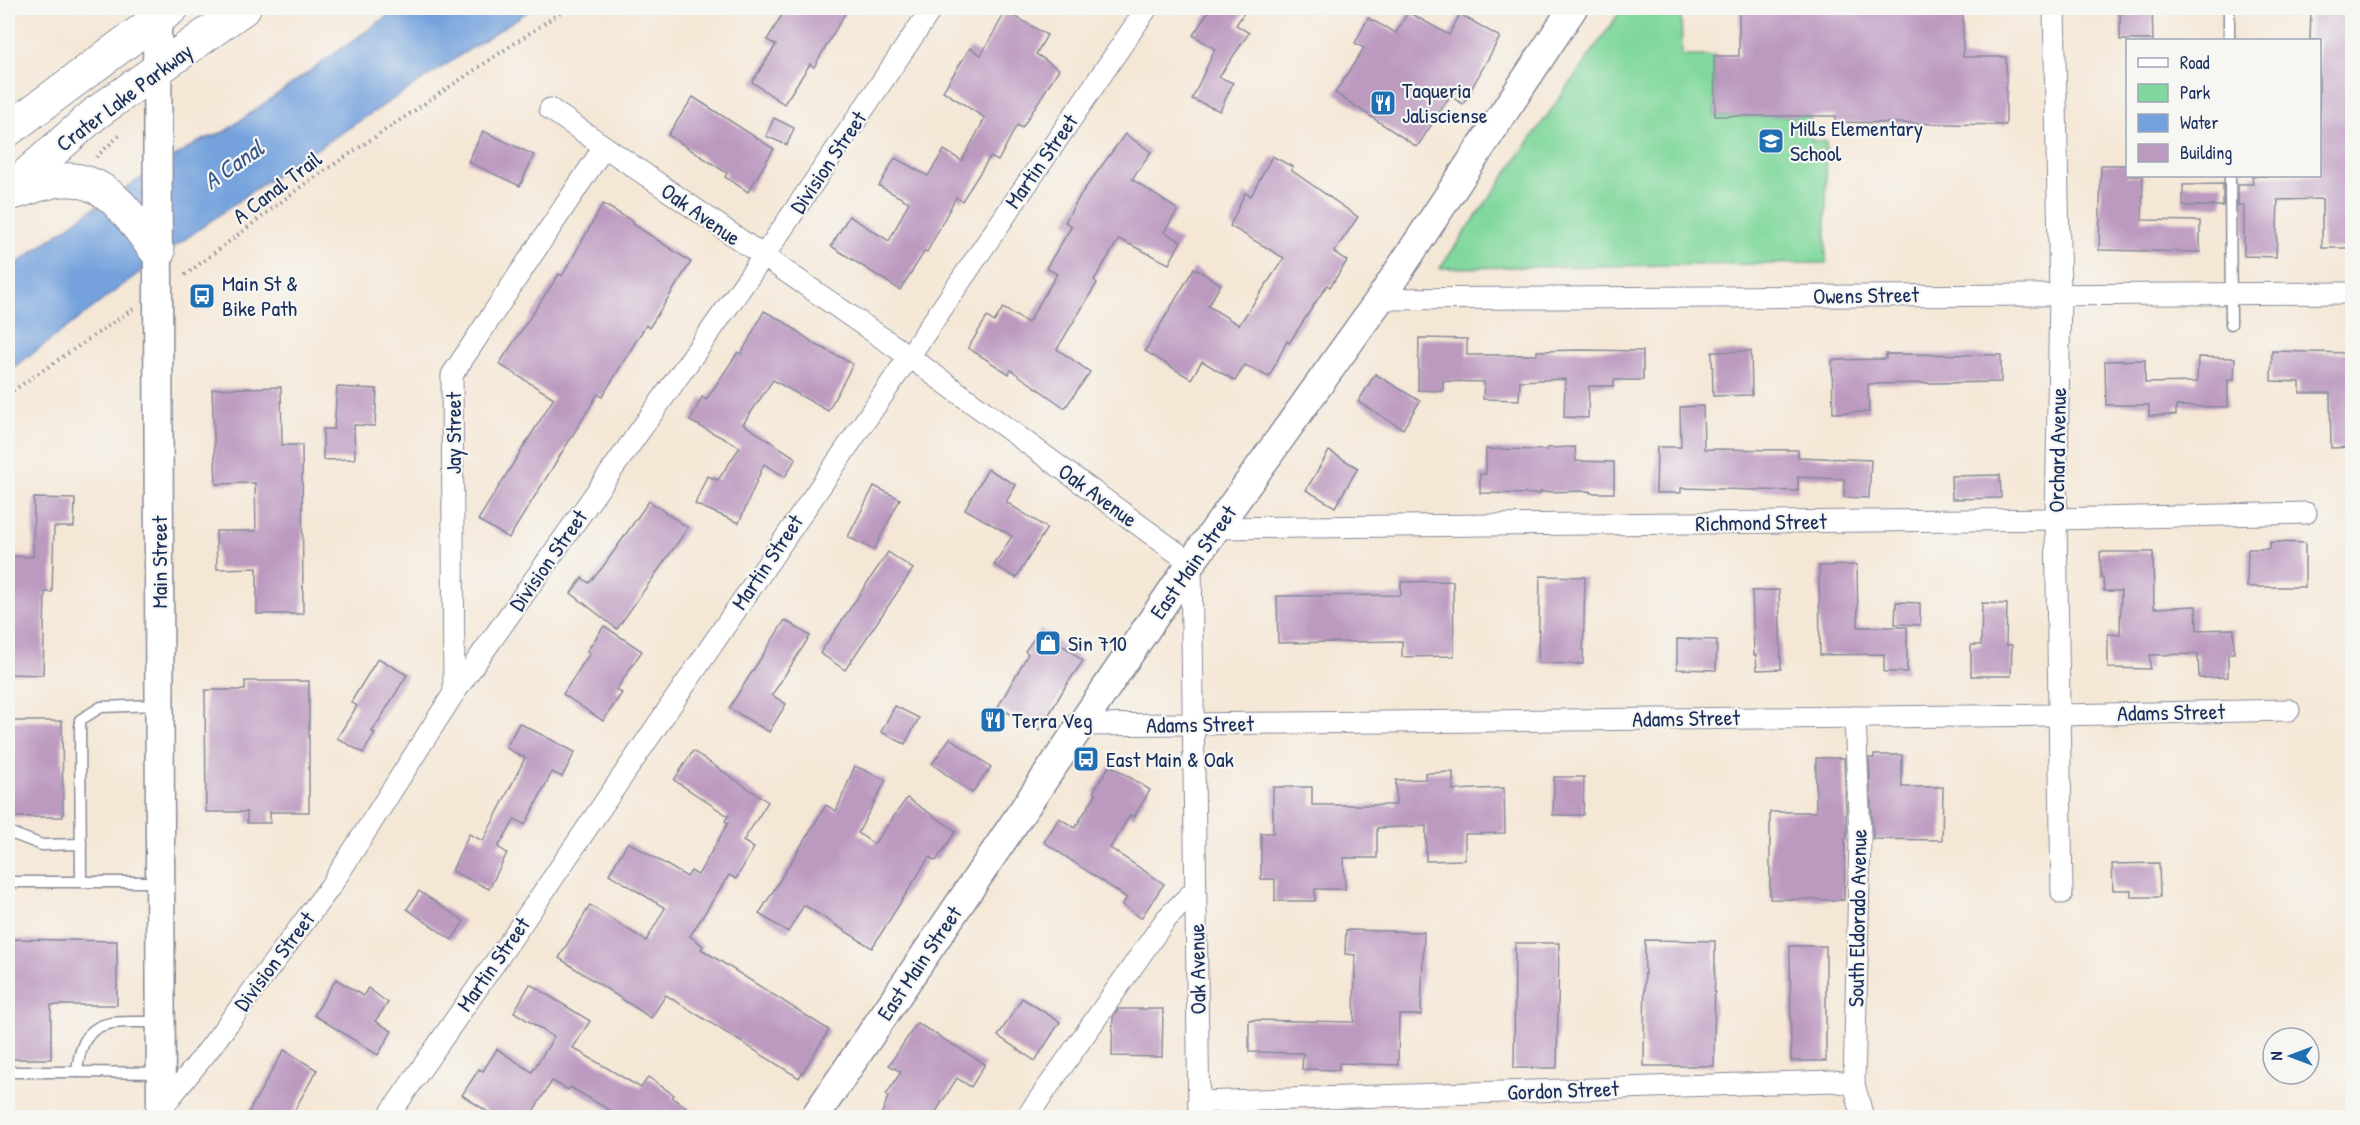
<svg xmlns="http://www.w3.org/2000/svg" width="2360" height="1125" viewBox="0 0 2360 1125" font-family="'Patrick Hand',sans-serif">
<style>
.green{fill:#81d89c;stroke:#4e847d;stroke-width:1.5}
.water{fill:#74a2dd;stroke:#48689e;stroke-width:1.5}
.building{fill:#bc9ac0}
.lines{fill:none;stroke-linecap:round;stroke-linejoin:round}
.lane-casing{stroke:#888b9a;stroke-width:13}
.street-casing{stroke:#888b9a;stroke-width:23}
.secondary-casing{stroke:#888b9a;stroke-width:31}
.primary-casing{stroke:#888b9a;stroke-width:35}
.path{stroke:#888b9a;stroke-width:4;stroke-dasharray:1.5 4.5;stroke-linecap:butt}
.lane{stroke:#fff;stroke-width:10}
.street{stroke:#fff;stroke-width:21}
.secondary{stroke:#fff;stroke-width:28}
.primary{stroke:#fff;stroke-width:33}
.labels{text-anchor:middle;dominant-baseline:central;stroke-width:4.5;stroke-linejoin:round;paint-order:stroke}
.poi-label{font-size:22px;fill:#1b2f5e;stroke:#f6f6f2;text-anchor:start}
.street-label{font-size:22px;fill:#1b2f5e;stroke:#f6f6f2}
.water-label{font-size:24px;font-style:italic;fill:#3a578a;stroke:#f6f6f2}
</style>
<rect width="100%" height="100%" fill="#f6f6f2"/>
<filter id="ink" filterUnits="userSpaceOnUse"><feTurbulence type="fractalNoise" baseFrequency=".0167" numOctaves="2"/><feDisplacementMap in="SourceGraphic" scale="12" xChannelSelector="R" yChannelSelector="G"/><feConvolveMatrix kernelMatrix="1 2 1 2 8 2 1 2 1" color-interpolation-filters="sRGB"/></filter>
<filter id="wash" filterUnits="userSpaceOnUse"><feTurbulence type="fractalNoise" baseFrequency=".008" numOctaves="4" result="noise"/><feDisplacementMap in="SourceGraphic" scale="24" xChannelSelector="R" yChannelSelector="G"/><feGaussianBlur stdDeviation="1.35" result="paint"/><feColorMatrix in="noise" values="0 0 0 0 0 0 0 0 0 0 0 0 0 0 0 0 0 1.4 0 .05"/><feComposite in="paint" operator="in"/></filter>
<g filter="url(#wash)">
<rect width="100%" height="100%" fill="#f5e7d6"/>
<!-- green -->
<polygon class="green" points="1623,8 1681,8 1682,56 1714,56 1715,116 1810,116 1812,141 1826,141 1826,263 1440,268"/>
<!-- water -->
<polygon class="water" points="399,8 533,8 255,189 148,266 8,372 8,270 91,210 200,141 224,132"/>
<g id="blocks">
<!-- building -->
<g class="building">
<polygon points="786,8 848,8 814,67 810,64 784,104 752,82 776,45 767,40"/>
<polygon points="1211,8 1247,8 1236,25 1249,33 1219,77 1233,83 1220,111 1192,99 1215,49 1193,35"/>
<polygon points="1739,8 1963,8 1963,57 2006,57 2006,125 1835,122 1835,116 1715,116 1714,56 1739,56"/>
<polygon points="2120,8 2152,8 2153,40 2120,40"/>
<polygon points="2311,8 2352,8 2352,248 2322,248 2322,199 2278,200 2276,257 2244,256 2244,206 2238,206 2238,184 2253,184 2252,176 2319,176 2319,40 2310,40"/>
<polygon points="1006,11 1047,35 1036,54 1059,69 1022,128 1017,125 998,161 990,157 962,201 956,197 927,252 925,251 900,290 831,246 849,216 889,241 909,202 879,186 895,158 928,176 944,150 962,161 985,118 943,91 970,48 981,55"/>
<polygon points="1408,12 1449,35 1460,14 1500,37 1463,104 1450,96 1417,147 1335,93 1364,48 1355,43 1368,18 1396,33"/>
<polygon points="693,97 774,149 748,192 725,177 727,173 668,135"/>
<polygon points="774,118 794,128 787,145 766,136"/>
<polygon points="483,131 534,155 520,186 468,162"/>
<polygon points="1125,134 1151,152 1132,179 1178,210 1164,232 1181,241 1169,264 1119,239 1094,280 1097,283 1057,349 1090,372 1065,408 1011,370 1009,374 968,348 987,317 994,322 1003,308 1028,323 1057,274 1046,268 1072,226 1065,222 1081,194"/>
<polygon points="1272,156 1293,167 1291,170 1358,217 1334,252 1347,261 1330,287 1327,285 1289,343 1287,341 1269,377 1245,365 1235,381 1202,361 1191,379 1145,351 1194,268 1221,284 1208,306 1239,325 1284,258 1230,226 1245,193 1251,196"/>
<polygon points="2101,165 2127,165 2127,176 2143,176 2142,220 2200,221 2200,252 2099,250"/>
<polygon points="2223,184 2223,206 2183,206 2183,185"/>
<polygon points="603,204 634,222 633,224 691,262 649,328 646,325 602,397 598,394 509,538 478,520 554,398 499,364 559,274 562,276"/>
<polygon points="764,311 783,321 815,344 853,364 828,411 773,380 743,424 796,458 785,477 764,464 739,523 695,504 707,476 718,480 740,447 690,421 702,397 706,400 738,352 741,354"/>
<polygon points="1419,338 1467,339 1467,355 1537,355 1537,351 1580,350 1643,351 1643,380 1614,380 1614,386 1589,386 1588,418 1564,417 1565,379 1520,381 1519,400 1483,399 1484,382 1443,381 1443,391 1418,390"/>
<polygon points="1751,351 1752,395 1713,396 1712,352"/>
<polygon points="2272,351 2352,353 2352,447 2331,448 2330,393 2300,393 2300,382 2271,381"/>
<polygon points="1886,354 2001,355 2001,382 1868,384 1869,412 1833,413 1832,360 1886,359"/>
<polygon points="2198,357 2235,358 2234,380 2228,380 2228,407 2176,406 2176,415 2149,416 2149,405 2106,405 2105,361 2145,360 2145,383 2197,382"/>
<polygon points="1375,374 1420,401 1403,429 1358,402"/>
<polygon points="281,387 282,445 302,445 303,614 257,614 257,568 217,569 216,531 256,531 255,483 216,484 212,389"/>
<polygon points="337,387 377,389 375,426 354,425 355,459 323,460 323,429 334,429"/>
<polygon points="1703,406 1704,449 1798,450 1798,457 1871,460 1869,498 1844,497 1844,479 1798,477 1798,491 1681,488 1681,493 1656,493 1657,447 1681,447 1680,407"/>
<polygon points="1575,447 1576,461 1614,462 1614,493 1590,493 1590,491 1540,492 1540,494 1480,493 1480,474 1486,474 1486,449 1547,450 1547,448"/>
<polygon points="1329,451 1358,468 1335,507 1306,490"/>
<polygon points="988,469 1016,485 1006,502 1047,528 1016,578 994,565 1012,536 965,509"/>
<polygon points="2000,475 2001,498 1952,499 1951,476"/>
<polygon points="874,486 900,499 874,550 848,537"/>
<polygon points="34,498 75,499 74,527 54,527 52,592 45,592 43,675 8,674 8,556 33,557"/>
<polygon points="649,501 688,528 617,629 571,593 582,578 589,583 602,568"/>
<polygon points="2270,542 2305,543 2305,587 2247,587 2248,549 2270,549"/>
<polygon points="888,552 913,569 845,670 820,653"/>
<polygon points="2100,552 2153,552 2154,608 2196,606 2197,630 2234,629 2234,653 2228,653 2228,677 2199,678 2198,654 2150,655 2150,669 2108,668 2108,634 2120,635 2121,591 2104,591 2103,577 2101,577"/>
<polygon points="1857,565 1858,627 1907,627 1907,672 1884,672 1884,654 1820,655 1819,566"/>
<polygon points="1540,576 1585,577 1583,664 1538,663"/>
<polygon points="1453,581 1454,656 1402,657 1402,641 1278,643 1277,596 1401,595 1401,582"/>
<polygon points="1779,590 1781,669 1757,670 1756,655 1754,655 1752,591"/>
<polygon points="1896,602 1920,603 1920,625 1895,624"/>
<polygon points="1982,603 2007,604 2006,645 2012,645 2011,676 1971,676 1971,645 1981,645"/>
<polygon points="785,620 810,636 772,695 786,704 769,732 729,708"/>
<polygon points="604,626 642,651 616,690 622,693 603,721 563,694 590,653 587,651"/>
<polygon points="1041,629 1083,661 1065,687 1040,730 998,707 1028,654 1025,651"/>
<polygon points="1677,639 1717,640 1716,670 1677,669"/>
<polygon points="378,658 407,675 372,732 375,733 363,753 337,738 357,706 351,702"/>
<polygon points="245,681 309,681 309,812 270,812 270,823 247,823 247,812 206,812 205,690 245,690"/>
<polygon points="895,706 919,718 905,744 881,732"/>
<polygon points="8,721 62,721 63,817 8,817"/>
<polygon points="519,723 575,752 562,777 552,772 525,825 515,819 498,847 507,853 489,889 452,871 469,834 483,841 525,758 506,748"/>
<polygon points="950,738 991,767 972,793 932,764"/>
<polygon points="693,751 768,802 743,841 754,848 736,879 729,875 690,936 703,946 701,949 829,1030 799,1078 666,995 651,1018 559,958 590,905 646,941 665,908 609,874 628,842 687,877 691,871 698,875 728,823 725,821 728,816 674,780"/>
<polygon points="1874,755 1902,755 1902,787 1943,787 1942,840 1873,839 1869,758 1874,758"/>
<polygon points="1816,758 1844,758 1847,837 1845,839 1844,900 1770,899 1770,812 1816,812"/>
<polygon points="1110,765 1150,790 1134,817 1130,815 1110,848 1164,884 1141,918 1122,905 1127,898 1044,842 1059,818 1075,828 1096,794 1093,792"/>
<polygon points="855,766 886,780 858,833 874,844 907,798 956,831 936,861 929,857 872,948 804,905 788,932 759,914 826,805 836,811"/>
<polygon points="1453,772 1453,790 1504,788 1505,833 1465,834 1465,860 1426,861 1426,826 1377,828 1377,858 1344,858 1345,889 1315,889 1315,901 1275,901 1275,879 1261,879 1261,833 1273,833 1273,787 1312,787 1312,805 1396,805 1396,780 1425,779 1425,773"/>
<polygon points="1554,777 1584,777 1583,815 1553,815"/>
<polygon points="2159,863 2160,897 2131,897 2131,890 2113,890 2112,864"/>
<polygon points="419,891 464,921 452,940 407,909"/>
<polygon points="1346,930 1424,932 1421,1015 1399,1015 1398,1065 1339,1063 1339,1070 1302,1069 1303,1053 1249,1052 1249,1020 1354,1022 1355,955 1345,954"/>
<polygon points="8,939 117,941 117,1005 51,1005 51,1059 8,1059"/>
<polygon points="1645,940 1715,941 1714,1066 1644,1066"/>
<polygon points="1515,943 1559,943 1557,1068 1514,1068"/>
<polygon points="1790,946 1826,946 1826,1061 1791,1061"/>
<polygon points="336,979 363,996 368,988 388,1003 375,1021 392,1031 378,1055 314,1015"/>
<polygon points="530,984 590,1021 573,1048 641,1088 648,1077 674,1095 672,1098 703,1118 623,1118 570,1087 568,1090 552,1081 529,1118 497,1118 462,1095 479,1069 483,1071 497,1049 532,1072 554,1037 514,1012"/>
<polygon points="1022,998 1060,1022 1035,1061 998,1036"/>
<polygon points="1118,1009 1163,1009 1162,1057 1112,1056 1113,1017"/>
<polygon points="917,1023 985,1064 971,1087 957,1078 932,1118 880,1118 888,1097 886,1095 901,1072 889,1065"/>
<polygon points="284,1050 317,1070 290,1118 245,1118"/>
</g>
</g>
</g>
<g filter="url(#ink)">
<use href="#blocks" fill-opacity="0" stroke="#888b9a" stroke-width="1.5"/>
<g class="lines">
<!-- lane casing -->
<g class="lane-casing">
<g id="lane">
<polyline points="2229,8 2229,40"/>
<polyline points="2230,176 2231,324"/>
<polyline points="8,832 42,845 81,844"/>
<polyline points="8,882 160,882"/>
<polyline points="81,882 80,720 101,707 157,705"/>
<polyline points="8,1072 77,1072"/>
<path d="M159 1073 77 1072C82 1013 113 1023 160 1022"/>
</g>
</g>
<!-- street casing -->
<g class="street-casing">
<g id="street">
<polyline points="2054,8 2060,293 2056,519 2062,893"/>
<polyline points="550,109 907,355 1191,563 1199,1118"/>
<polyline points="1380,299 2352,293"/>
<polyline points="1216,528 2056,519 2306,513"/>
<polyline points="454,693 452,375 604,147"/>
<polyline points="1855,717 1860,837 1854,1084 1863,1118"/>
<polyline points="1082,725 2060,715 2289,710"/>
<polyline points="1199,1102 1833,1081 1854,1084"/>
<polyline points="160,1110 206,1053 330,887 454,693 763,257 932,8"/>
<polyline points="387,1118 512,938 1147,8"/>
<polyline points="1026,1118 1166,919 1195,890"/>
</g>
</g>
<!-- secondary casing -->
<g class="secondary-casing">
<g id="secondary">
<polyline points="157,8 161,1118"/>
<polyline points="814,1118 1191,563 1380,299 1573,8"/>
</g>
</g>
<!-- primary casing -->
<g class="primary-casing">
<g id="primary">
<polyline points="8,130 172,8"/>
<polyline points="8,191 96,113 244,8"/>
<path d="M9 194C25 190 48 180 63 180 110 177 133 222 158 253"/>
</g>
</g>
<!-- path -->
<g class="path">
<polyline points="96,157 120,135"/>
<polyline points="185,275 302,186 567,8"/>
<polyline points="8,394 133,309"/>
</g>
<!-- lane -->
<use href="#lane" class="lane"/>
<!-- street -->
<use href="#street" class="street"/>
<!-- secondary -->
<use href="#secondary" class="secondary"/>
<!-- primary -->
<use href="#primary" class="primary"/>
</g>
</g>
<!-- icons -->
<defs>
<g id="restaurant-square" transform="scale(1.35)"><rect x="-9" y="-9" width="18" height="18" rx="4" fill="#1f6fb2" stroke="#f6f6f2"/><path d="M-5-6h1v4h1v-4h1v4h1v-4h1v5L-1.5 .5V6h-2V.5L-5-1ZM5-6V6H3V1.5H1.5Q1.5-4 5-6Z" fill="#fff"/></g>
<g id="school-square" transform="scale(1.35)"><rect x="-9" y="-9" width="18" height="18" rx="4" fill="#1f6fb2" stroke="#f6f6f2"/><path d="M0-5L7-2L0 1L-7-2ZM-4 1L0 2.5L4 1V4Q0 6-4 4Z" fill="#fff"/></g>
<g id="bus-square" transform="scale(1.35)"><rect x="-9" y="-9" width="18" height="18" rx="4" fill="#1f6fb2" stroke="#f6f6f2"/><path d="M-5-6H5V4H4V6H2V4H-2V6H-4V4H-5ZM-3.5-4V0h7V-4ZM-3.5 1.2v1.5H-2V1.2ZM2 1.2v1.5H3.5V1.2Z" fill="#fff"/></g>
<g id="shop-square" transform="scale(1.35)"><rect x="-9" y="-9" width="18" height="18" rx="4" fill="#1f6fb2" stroke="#f6f6f2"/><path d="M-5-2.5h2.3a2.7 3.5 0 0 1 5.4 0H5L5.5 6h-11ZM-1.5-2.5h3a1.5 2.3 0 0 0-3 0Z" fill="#fff"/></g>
</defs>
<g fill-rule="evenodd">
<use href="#restaurant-square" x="1383" y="103"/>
<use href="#school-square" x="1771" y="141"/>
<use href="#bus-square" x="202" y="296"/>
<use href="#shop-square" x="1048" y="643"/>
<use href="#restaurant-square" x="993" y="720"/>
<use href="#bus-square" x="1086" y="759"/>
</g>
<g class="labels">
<!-- poi labels -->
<g class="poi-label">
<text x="1402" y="90">Taqueria<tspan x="1402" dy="25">Jalisciense</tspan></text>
<text x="1790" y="128">Mills Elementary<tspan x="1790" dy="25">School</tspan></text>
<text x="222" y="283">Main St &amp;<tspan x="222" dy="25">Bike Path</tspan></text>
<text x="1068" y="643">Sin 710</text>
<text x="1012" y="720">Terra Veg</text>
<text x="1106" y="759">East Main &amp; Oak</text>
</g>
<!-- street labels -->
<g class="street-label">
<text transform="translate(124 97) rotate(-37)">Crater Lake Parkway</text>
<text transform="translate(1041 161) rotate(-55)">Martin Street</text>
<text transform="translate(828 162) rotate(-56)">Division Street</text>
<text transform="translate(277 187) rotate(-37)">A Canal Trail</text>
<text transform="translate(701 214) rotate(35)">Oak Avenue</text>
<text transform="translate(1866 295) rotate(-1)">Owens Street</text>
<text transform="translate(453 433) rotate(-90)">Jay Street</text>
<text transform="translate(2057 450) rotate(-89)">Orchard Avenue</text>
<text transform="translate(1098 495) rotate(36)">Oak Avenue</text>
<text transform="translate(1761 522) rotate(-1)">Richmond Street</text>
<text transform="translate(548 560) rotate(-55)">Division Street</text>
<text transform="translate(159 562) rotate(-90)">Main Street</text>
<text transform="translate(767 562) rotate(-56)">Martin Street</text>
<text transform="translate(1193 562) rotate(-55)">East Main Street</text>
<text transform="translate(2171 712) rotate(-1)">Adams Street</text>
<text transform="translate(1686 718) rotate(-1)">Adams Street</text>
<text transform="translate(1200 724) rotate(-1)">Adams Street</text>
<text transform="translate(1857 918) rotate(-89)">South Eldorado Avenue</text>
<text transform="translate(274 961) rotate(-53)">Division Street</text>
<text transform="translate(919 963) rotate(-56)">East Main Street</text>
<text transform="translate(493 964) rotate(-55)">Martin Street</text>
<text transform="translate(1197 969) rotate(-91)">Oak Avenue</text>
<text transform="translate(1563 1090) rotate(-2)">Gordon Street</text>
</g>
<!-- water labels -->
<g class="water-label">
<text transform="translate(233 164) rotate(-35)">A Canal</text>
</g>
</g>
<!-- margin -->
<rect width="2360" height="1125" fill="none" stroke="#f6f6f2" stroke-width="30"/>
<!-- legend -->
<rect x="2126" y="39" width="195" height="138" fill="#f6f6f2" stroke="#9ea6b7" stroke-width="1.5"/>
<rect x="2138" y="58" width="30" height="9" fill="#ffffff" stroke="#9ea6b7" stroke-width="1.5"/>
<text x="2180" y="69" font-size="18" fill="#1b2f5e">Road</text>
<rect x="2138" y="84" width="30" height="18" fill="#81d89c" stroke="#9ea6b7" stroke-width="1.5"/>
<text x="2180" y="99" font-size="18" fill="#1b2f5e">Park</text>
<rect x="2138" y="114" width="30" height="18" fill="#74a2dd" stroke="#9ea6b7" stroke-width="1.5"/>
<text x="2180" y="129" font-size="18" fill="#1b2f5e">Water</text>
<rect x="2138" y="144" width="30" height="18" fill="#bc9ac0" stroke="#9ea6b7" stroke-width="1.5"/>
<text x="2180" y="159" font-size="18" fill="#1b2f5e">Building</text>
<!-- north arrow -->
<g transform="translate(2291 1056) rotate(270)"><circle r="28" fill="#f6f6f2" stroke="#9ea6b7" stroke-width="1.5"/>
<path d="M0-4.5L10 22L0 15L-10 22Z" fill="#1f6fb2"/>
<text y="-9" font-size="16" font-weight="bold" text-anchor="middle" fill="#1b2f5e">N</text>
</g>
</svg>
